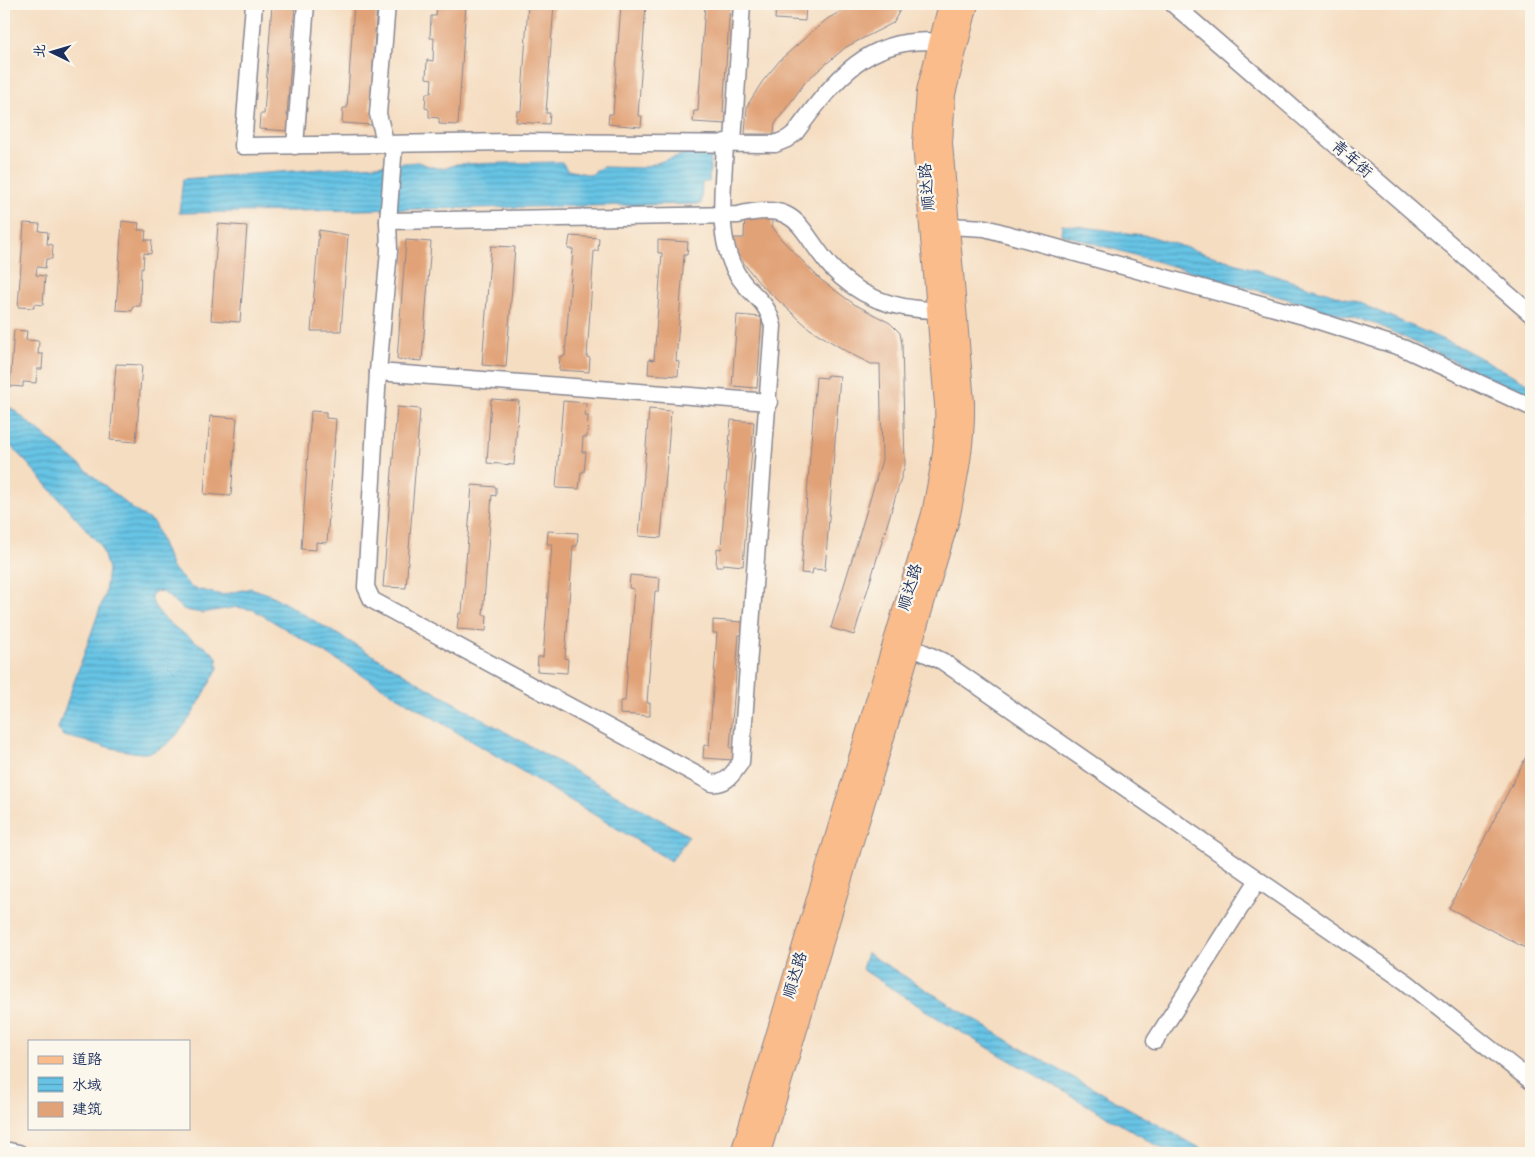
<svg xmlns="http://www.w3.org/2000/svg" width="1535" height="1157" viewBox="0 0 1535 1157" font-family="'Comic Neue','LXGW WenKai TC',sans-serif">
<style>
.water{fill:url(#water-rules);stroke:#417aa2}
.building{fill:#e1a277}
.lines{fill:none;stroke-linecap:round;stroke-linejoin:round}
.minor-casing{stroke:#888690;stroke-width:19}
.major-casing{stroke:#888690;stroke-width:22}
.minor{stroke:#fff;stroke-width:16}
.major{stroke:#fabc8b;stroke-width:20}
.labels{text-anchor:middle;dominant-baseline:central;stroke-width:4.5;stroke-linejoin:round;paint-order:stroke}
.street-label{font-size:16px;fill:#1b2f5e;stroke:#fbf7ec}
</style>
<defs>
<pattern id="water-rules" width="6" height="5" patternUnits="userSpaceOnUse" patternTransform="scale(1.25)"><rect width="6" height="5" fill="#67c4e5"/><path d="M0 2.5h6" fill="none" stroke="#54a0bd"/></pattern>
</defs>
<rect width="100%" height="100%" fill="#fbf7ec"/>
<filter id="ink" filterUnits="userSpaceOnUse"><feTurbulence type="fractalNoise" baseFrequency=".02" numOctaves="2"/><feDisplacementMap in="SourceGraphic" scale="10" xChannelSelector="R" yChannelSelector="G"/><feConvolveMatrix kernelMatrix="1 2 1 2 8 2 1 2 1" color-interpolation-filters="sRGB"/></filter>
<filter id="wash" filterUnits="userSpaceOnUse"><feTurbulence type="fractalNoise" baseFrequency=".0096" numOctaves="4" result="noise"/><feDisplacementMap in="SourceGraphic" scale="20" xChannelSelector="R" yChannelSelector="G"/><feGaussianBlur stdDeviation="1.12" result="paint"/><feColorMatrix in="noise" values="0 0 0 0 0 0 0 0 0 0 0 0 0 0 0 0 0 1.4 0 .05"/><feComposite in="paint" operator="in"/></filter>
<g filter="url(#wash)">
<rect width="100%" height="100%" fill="#f5ddc1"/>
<!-- water -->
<g class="water">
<path d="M688 153 711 156 709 182H702L701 204 179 213 183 179 418 162C432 167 442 172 456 164L562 162 567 170 591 175 602 167 641 168Z"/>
<polygon points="1062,224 1150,236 1357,302 1462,348 1531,385 1531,398 1378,325 1061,234"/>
<path d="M4 402 134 510 154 523 172 568 192 588 222 595 251 588 271 595 433 691 689 836 671 861 254 610 237 607 202 613 190 611 183 609 163 592 156 591 151 595C152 617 193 640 211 651L217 658 218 668C203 694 177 755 142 753 116 751 88 741 63 736L58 728 105 594 108 569 101 546 29 465 4 439Z"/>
<polygon points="867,953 1022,1049 1209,1153 1170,1153 942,1021 862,969"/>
</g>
<g id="blocks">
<!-- building -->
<g class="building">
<polygon points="272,4 295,4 287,116 290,116 289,131 259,129 260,114 264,114"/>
<polygon points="354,4 377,4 370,110 373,110 372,125 342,123 343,108 347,108"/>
<polygon points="437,4 466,4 458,125 439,124 439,118 429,117 429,109 425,108 426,93 431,93 432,79 426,78 427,60 433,61 434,38 430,38 431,16 436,16"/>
<polygon points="528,4 554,4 546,113 550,113 549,124 516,122 517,111 521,111"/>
<polygon points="621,4 646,4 638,116 642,116 641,127 608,124 609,114 613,114"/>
<polygon points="705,4 730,4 723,113 726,113 726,124 693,122 694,111 698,111"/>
<polygon points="776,4 806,4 805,21 775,19"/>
<polygon points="854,4 901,4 901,8 893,23 846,47 806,81 775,124 774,134 745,134 747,106 762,82 781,59 827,19"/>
<polygon points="745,215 772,217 772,226 781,239 821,280 854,304 890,323 900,333 902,344 905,465 854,635 831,628 882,460 880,364 871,364 851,354 810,329 759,283 733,249 734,238 744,238"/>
<polygon points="122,221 139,223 138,230 146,230 145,240 152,240 151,254 144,253 143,269 141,268 140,306 133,306 132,311 116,310"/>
<polygon points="24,223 40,224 39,231 48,232 47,244 53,245 52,259 46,259 45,268 37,267 36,275 45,276 43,305 34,304 34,308 18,307"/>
<polygon points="218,224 247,226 240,322 211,320"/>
<polygon points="319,230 348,235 341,331 311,331"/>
<polygon points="570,236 599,238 598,251 594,251 587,357 590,358 589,372 559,370 560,356 565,356 573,249 568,249"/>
<polygon points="406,240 431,242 422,361 397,359"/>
<polygon points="658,240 688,242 687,255 684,255 676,361 679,362 678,376 648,374 649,359 654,360 662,253 658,253"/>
<polygon points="491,246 515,247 506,367 482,365"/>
<polygon points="737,315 762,317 757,388 732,386"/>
<polygon points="14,330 27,331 26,340 39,341 38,354 43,354 42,369 37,369 36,383 23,382 23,387 10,386"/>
<polygon points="116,364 142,365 136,442 110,440"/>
<polygon points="827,375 840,376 825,570 813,569 812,574 801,573 816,377 827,378"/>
<polygon points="491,399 519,401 514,465 487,463"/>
<polygon points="563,401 586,403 585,416 588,416 587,437 583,437 582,452 586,452 584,472 581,472 579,489 556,488"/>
<polygon points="397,407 420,409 406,588 383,587"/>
<polygon points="649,409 671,411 661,538 639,536"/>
<polygon points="311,411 326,412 326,418 336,419 327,543 316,542 316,550 301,549"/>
<polygon points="210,416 237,418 231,496 204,494"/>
<polygon points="731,420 754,422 743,566 723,564 722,567 716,567 717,548 721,549"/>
<polygon points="472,485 496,487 496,496 492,495 483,615 487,615 486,631 457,629 459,613 462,613"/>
<polygon points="548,531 578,533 577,546 573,546 565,658 568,659 567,673 537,671 538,657 543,657 552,544 547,544"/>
<polygon points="630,575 660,578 659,591 655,591 647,703 650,703 650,716 620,714 620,701 625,701 634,589 629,588"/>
<polygon points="713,620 743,622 742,635 739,635 730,748 734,748 733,760 703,758 704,745 709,746 717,633 713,633"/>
<polygon points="1531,747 1531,951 1449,908"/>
</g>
</g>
</g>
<g filter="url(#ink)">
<use href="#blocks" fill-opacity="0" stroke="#888690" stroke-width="1"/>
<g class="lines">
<!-- minor casing -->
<g class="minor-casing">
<g id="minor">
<path d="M254 4 243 146 512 142 775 144 787 139 795 133C834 81 867 35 939 42"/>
<polyline points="1173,4 1531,314"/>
<polyline points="733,142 742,4"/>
<polyline points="386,145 378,114 387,4"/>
<path d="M394 145 388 221 738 215C800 200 797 228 831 267 859 298 897 310 937 310"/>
<polyline points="295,146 306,4"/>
<polyline points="388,221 389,251 378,372 769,402"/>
<polyline points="949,226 985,228 1300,315 1403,348 1531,407"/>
<path d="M378 372 366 587 372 600 712 783C727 785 733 773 741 762L773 326C766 298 753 298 739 277 714 239 724 185 725 142"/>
<polyline points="911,647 942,661 1406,982 1531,1081"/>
<polyline points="1155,1041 1258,880"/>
<polyline points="4,1150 19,1153"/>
</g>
</g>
<!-- major casing -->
<g class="major-casing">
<g id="major">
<path d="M741 1153 932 514C939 477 947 443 945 405L923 144 927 91 949 4"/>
<path d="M760 1153 949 519C957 480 965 443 964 403L942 143 945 94 968 4"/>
</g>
</g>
<!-- minor -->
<use href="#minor" class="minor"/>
<!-- major -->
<use href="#major" class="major"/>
</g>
</g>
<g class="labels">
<!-- street labels -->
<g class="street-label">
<text transform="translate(1352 159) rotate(41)">青年街</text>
<text transform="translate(927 187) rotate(-95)">顺达路</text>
<text transform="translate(910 587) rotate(-73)">顺达路</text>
<text transform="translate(795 975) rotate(-73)">顺达路</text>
</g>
</g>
<!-- margin -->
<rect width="1535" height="1157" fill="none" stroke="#fbf7ec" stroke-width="20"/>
<!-- legend -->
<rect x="28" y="1040" width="162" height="90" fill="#fbf7ec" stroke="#a1a7b3"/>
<rect x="38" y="1056" width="25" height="8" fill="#fabc8b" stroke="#a1a7b3"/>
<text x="72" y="1064" font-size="15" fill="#1b2f5e">道路</text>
<rect x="38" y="1077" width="25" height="15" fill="url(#water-rules)" stroke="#a1a7b3"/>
<text x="72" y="1090" font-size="15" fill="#1b2f5e">水域</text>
<rect x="38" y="1102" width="25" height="15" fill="#e1a277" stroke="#a1a7b3"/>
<text x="72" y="1114" font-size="15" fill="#1b2f5e">建筑</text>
<!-- north arrow -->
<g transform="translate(52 52) rotate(275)" stroke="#fbf7ec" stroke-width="4" paint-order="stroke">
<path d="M0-4L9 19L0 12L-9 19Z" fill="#1b2f5e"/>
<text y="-8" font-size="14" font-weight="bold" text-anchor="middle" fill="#1b2f5e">北</text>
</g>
</svg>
